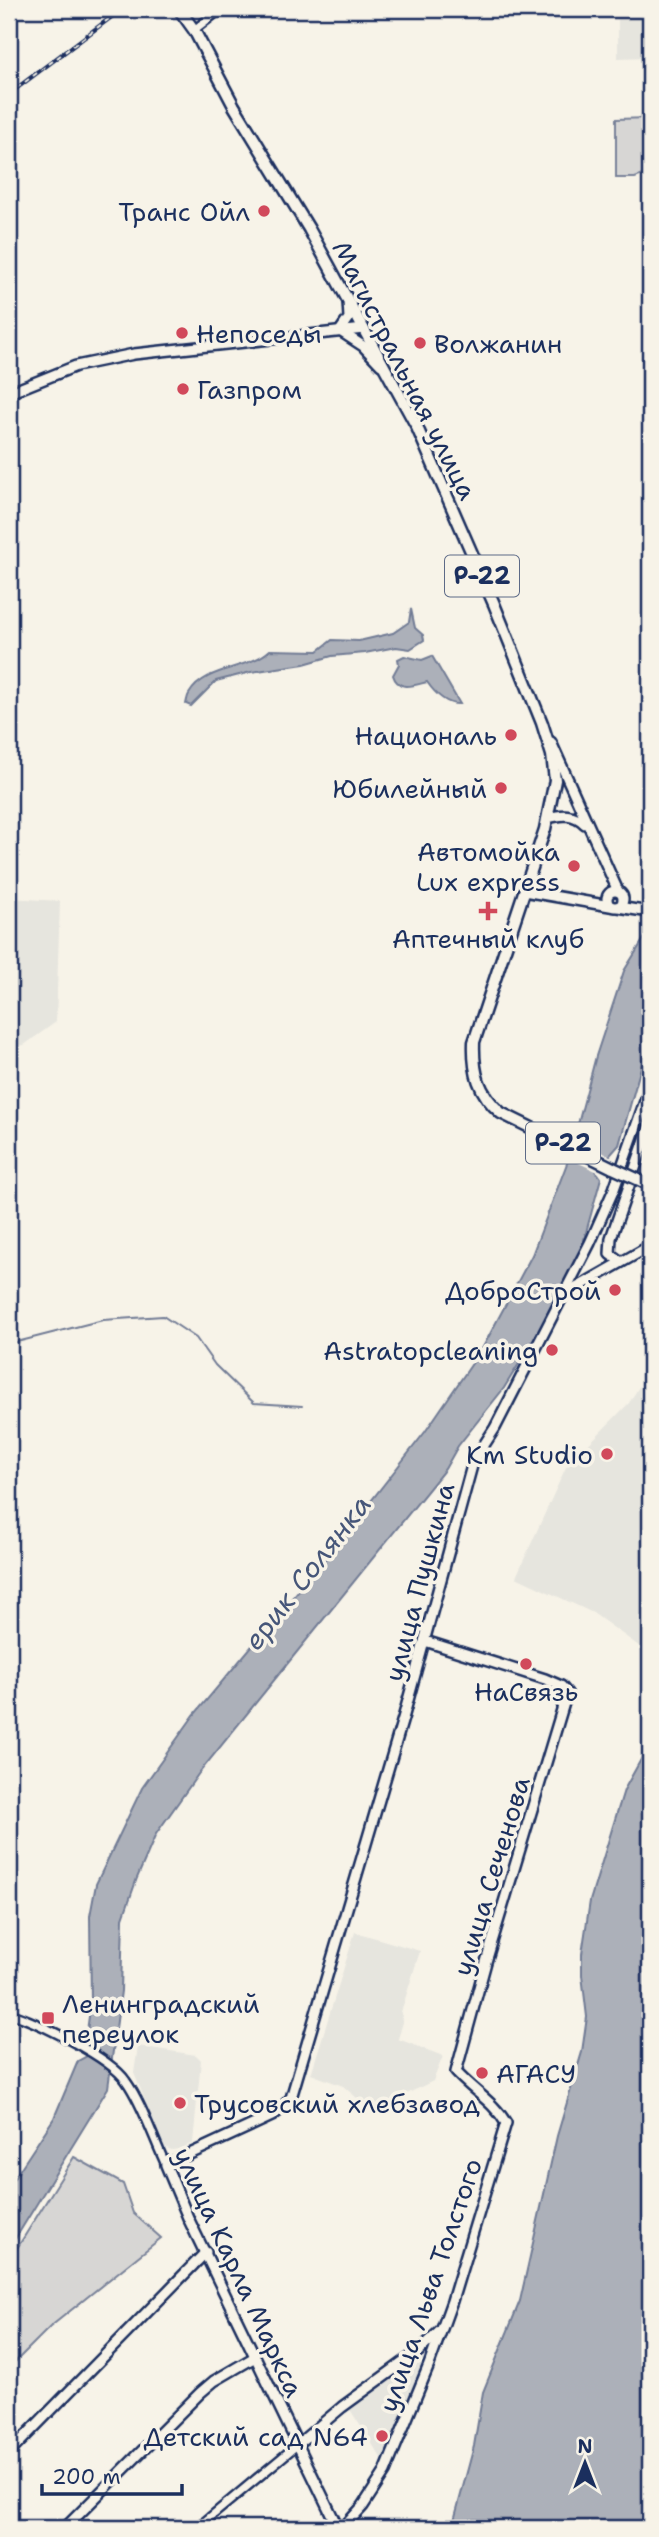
<svg xmlns="http://www.w3.org/2000/svg" width="659" height="2537" viewBox="0 0 659 2537" font-family="'Shantell Sans',sans-serif">
<style>
.built{fill:#e6e5de}
.green{fill:#d7d6d4;stroke:#798299;stroke-width:2}
.water{fill:#acb0b9;stroke:#727c95;stroke-width:2}
.pier{fill:#f7f3e8}
.lines{fill:none;stroke-linecap:round;stroke-linejoin:round}
.stream{stroke:#727c95;stroke-width:2}
.minor-casing{stroke:#1b2f5e;stroke-width:12}
.major-casing{stroke:#1b2f5e;stroke-width:14}
.highway-casing{stroke:#1b2f5e;stroke-width:15}
.minor{stroke:#f7f3e8;stroke-width:7}
.major{stroke:#f7f3e8;stroke-width:9}
.highway{stroke:#f7f3e8;stroke-width:10}
.rail-casing{stroke:#1b2f5e;stroke-width:4.5}
.rail{stroke:#f7f3e8;stroke-width:2;stroke-dasharray:5;stroke-linecap:butt}
.highway-bridge-casing{stroke:#1b2f5e;stroke-width:15;stroke-linecap:butt}
.highway-bridge{stroke:#f7f3e8;stroke-width:10}
.poi-dot{fill:#d1495b;stroke:#f7f3e8;stroke-width:2.5}
.labels{text-anchor:middle;dominant-baseline:central;stroke-width:7;stroke-linejoin:round;paint-order:stroke}
.shield{fill:#f7f3e8;stroke:#5d6a87;stroke-width:2}
.shield-label{font-size:24px;font-weight:bold;fill:#1b2f5e}
.poi-label{font-size:26px;fill:#1b2f5e;stroke:#f7f3e8;text-anchor:end}
.street-label{font-size:26px;fill:#1b2f5e;stroke:#f7f3e8}
.water-label{font-size:28px;font-style:italic;fill:#465679;stroke:#f7f3e8}
</style>
<rect width="100%" height="100%" fill="#f7f3e8"/>
<filter id="ink" filterUnits="userSpaceOnUse"><feTurbulence type="fractalNoise" baseFrequency=".0143" numOctaves="2"/><feDisplacementMap in="SourceGraphic" scale="14" xChannelSelector="R" yChannelSelector="G"/><feConvolveMatrix kernelMatrix="1 2 1 2 8 2 1 2 1" color-interpolation-filters="sRGB"/></filter>
<g filter="url(#ink)">
<!-- built -->
<g class="built">
<polygon points="618,9 650,9 650,57 618,58"/>
<polygon points="9,898 60,901 56,1022 24,1045 9,1047"/>
<polygon points="650,1369 650,1654 593,1613 516,1577 566,1467 629,1403"/>
<polygon points="355,1932 420,1951 401,2012 403,2022 398,2039 443,2056 433,2081 372,2111 343,2086 311,2074"/>
<polygon points="138,2046 196,2055 201,2060 193,2143 179,2149 172,2150 164,2147 134,2073"/>
<polygon points="421,2358 426,2364 385,2464 349,2408 357,2400"/>
</g>
<!-- green -->
<g class="green">
<polygon points="650,118 650,172 635,178 616,178 616,119"/>
<polygon points="74,2157 123,2184 133,2213 161,2238 50,2327 9,2368 9,2261"/>
</g>
<!-- water -->
<g class="water">
<path d="M411 609 415 628 423 635 424 640 410 649 396 647 365 653 332 656 304 664 251 672 216 681 191 706 186 704C187 701 187 697 189 694 205 666 249 670 270 650L318 651 332 640 359 641 393 633 409 622Z"/>
<path d="M404 656 422 660 432 656 460 704C446 705 434 692 427 682 415 685 398 692 393 675L399 664 398 659Z"/>
<polygon points="650,929 650,1035 619,1145 596,1171 601,1178 580,1254 551,1312 504,1388 458,1446 445,1469 199,1773 156,1834 137,1878 123,1918 121,1991 108,2088 9,2249 9,2186 54,2118 78,2061 87,2056 95,2041 87,2031 91,2002 90,1916 96,1884 142,1788 194,1715 335,1547 425,1432 482,1349 532,1255 569,1158 596,1056 624,971"/>
<polygon points="650,1739 650,2528 452,2528 474,2446 483,2392 520,2301 557,2136 582,2052 587,2017 582,1975 582,1954 590,1901 624,1790 644,1754"/>
</g>
<!-- pier -->
<polygon class="pier" points="571,1137 612,1157 600,1171 602,1174 566,1157"/>
<g class="lines">
<!-- stream -->
<polyline class="stream" points="9,1344 103,1320 163,1316 196,1338 215,1365 254,1403 302,1406"/>
<!-- minor casing -->
<g class="minor-casing">
<g id="minor">
<polyline points="194,30 221,9"/>
<path d="M9 2013C37 2022 110 2057 126 2081 142 2103 154 2140 166 2165"/>
<polyline points="197,2528 297,2445"/>
</g>
</g>
<!-- major casing -->
<g class="major-casing">
<g id="major">
<polyline points="348,301 349,318 340,331 363,346 381,365"/>
<polyline points="9,393 76,366 134,354 364,329"/>
<polyline points="551,742 618,891"/>
<path d="M548 818C562 814 574 813 585 824"/>
<circle cx="615" cy="899" r="8"/>
<polyline points="524,891 610,906"/>
<polyline points="618,907 650,912"/>
<polyline points="621,1262 610,1254 611,1238 650,1125"/>
<polyline points="564,1295 650,1246"/>
<polyline points="297,2445 342,2407 419,2351 440,2331"/>
<polyline points="9,2453 206,2252"/>
<polyline points="65,2528 200,2393 214,2381 255,2357"/>
<polyline points="338,2528 189,2220 166,2165 272,2116 281,2109 291,2098 404,1715 473,1462 495,1428 590,1243 614,1189 650,1087"/>
<path d="M343 2528 363 2506 385 2472 429 2365 452 2301 506 2123C494 2102 472 2090 456 2072L486 1962 567 1693 561 1686 545 1679 425 1641"/>
</g>
</g>
<!-- highway casing -->
<g class="highway-casing">
<path id="highway" d="M179 9 194 30 234 106 309 229 416 425 494 604 542 723 552 755 555 780 545 829 474 1042C473 1072 478 1093 501 1113L613 1168"/>
</g>
<!-- minor -->
<use href="#minor" class="minor"/>
<!-- major -->
<use href="#major" class="major"/>
<!-- highway -->
<use href="#highway" class="highway"/>
<!-- rail casing -->
<g class="rail-casing">
<polyline id="rail" points="9,94 122,9"/>
</g>
<!-- rail -->
<use href="#rail" class="rail"/>
<!-- highway-bridge casing -->
<g class="highway-bridge-casing">
<polyline id="highway-bridge" points="613,1168 650,1185"/>
</g>
<!-- highway-bridge -->
<use href="#highway-bridge" class="highway-bridge"/>
</g>
</g>
<!-- markers -->
<g class="poi-dot">
<circle cx="264" cy="211" r="7"/>
<circle cx="182" cy="333" r="7"/>
<circle cx="420" cy="343" r="7"/>
<circle cx="183" cy="389" r="7"/>
<circle cx="511" cy="735" r="7"/>
<circle cx="501" cy="788" r="7"/>
<circle cx="574" cy="866" r="7"/>
<path d="M484.5 900.5h7v7h7v7h-7v7h-7v-7h-7v-7h7z"/>
<circle cx="615" cy="1290" r="7"/>
<circle cx="552" cy="1350" r="7"/>
<circle cx="607" cy="1454" r="7"/>
<circle cx="526" cy="1664" r="7"/>
<rect x="41" y="2011" width="14" height="14" rx="3.5"/>
<circle cx="482" cy="2073" r="7"/>
<circle cx="180" cy="2103" r="7"/>
<circle cx="382" cy="2436" r="7"/>
</g>
<g class="labels">
<!-- shield labels -->
<g class="shield">
<rect x="445" y="555.5" width="74" height="41" rx="5"/>
<rect x="526" y="1122.5" width="74" height="41" rx="5"/>
</g>
<g class="shield-label">
<text x="482" y="576">Р-22</text>
<text x="563" y="1143">Р-22</text>
</g>
<!-- poi labels -->
<g class="poi-label">
<text x="250" y="211">Транс Ойл</text>
<text x="196" y="333" text-anchor="start">Непоседы</text>
<text x="434" y="343" text-anchor="start">Волжанин</text>
<text x="197" y="389" text-anchor="start">Газпром</text>
<text x="497" y="735">Националь</text>
<text x="487" y="788">Юбилейный</text>
<text x="560" y="851">Автомойка<tspan x="560" dy="30">Lux express</tspan></text>
<text x="488" y="938" text-anchor="middle">Аптечный клуб</text>
<text x="601" y="1290">ДоброСтрой</text>
<text x="538" y="1350">Astratopcleaning</text>
<text x="593" y="1454">Кm Studio</text>
<text x="526" y="1691" text-anchor="middle">НаСвязь</text>
<text x="62" y="2003" text-anchor="start">Ленинградский<tspan x="62" dy="30">переулок</tspan></text>
<text x="496" y="2073" text-anchor="start">АГАСУ</text>
<text x="194" y="2103" text-anchor="start">Трусовский хлебзавод</text>
<text x="368" y="2436">Детский сад N64</text>
</g>
<!-- street labels -->
<g class="street-label">
<text transform="translate(405 370) rotate(63)">Магистральная улица</text>
<text transform="translate(419 1582) rotate(-75)">улица Пушкина</text>
<text transform="translate(491 1876) rotate(-73)">улица Сеченова</text>
<text transform="translate(239 2272) rotate(65)">улица Карла Маркса</text>
<text transform="translate(430 2285) rotate(-71)">улица Льва Толстого</text>
</g>
<!-- water labels -->
<g class="water-label">
<text transform="translate(307 1572) rotate(-52)">ерик Солянка</text>
</g>
</g>
<!-- margin -->
<rect width="659" height="2537" fill="none" stroke="#f7f3e8" stroke-width="35"/>
<rect x="18" y="18" width="624" height="2502" fill="none" stroke="#1b2f5e" stroke-width="2.5" filter="url(#ink)"/>
<!-- north arrow -->
<g transform="translate(585 2463)" stroke="#f7f3e8" stroke-width="5" paint-order="stroke">
<path d="M0-5L12 26L0 18L-12 26Z" fill="#1b2f5e"/>
<text y="-10" font-size="19" font-weight="bold" text-anchor="middle" fill="#1b2f5e">N</text>
</g>
<!-- scale -->
<path d="M42 2484v10h140v-10" fill="none" stroke="#1b2f5e" stroke-width="3.5"/>
<text x="52" y="2484" font-size="21" fill="#1b2f5e" stroke="#f7f3e8" stroke-width="5" paint-order="stroke">200 m</text>
</svg>
